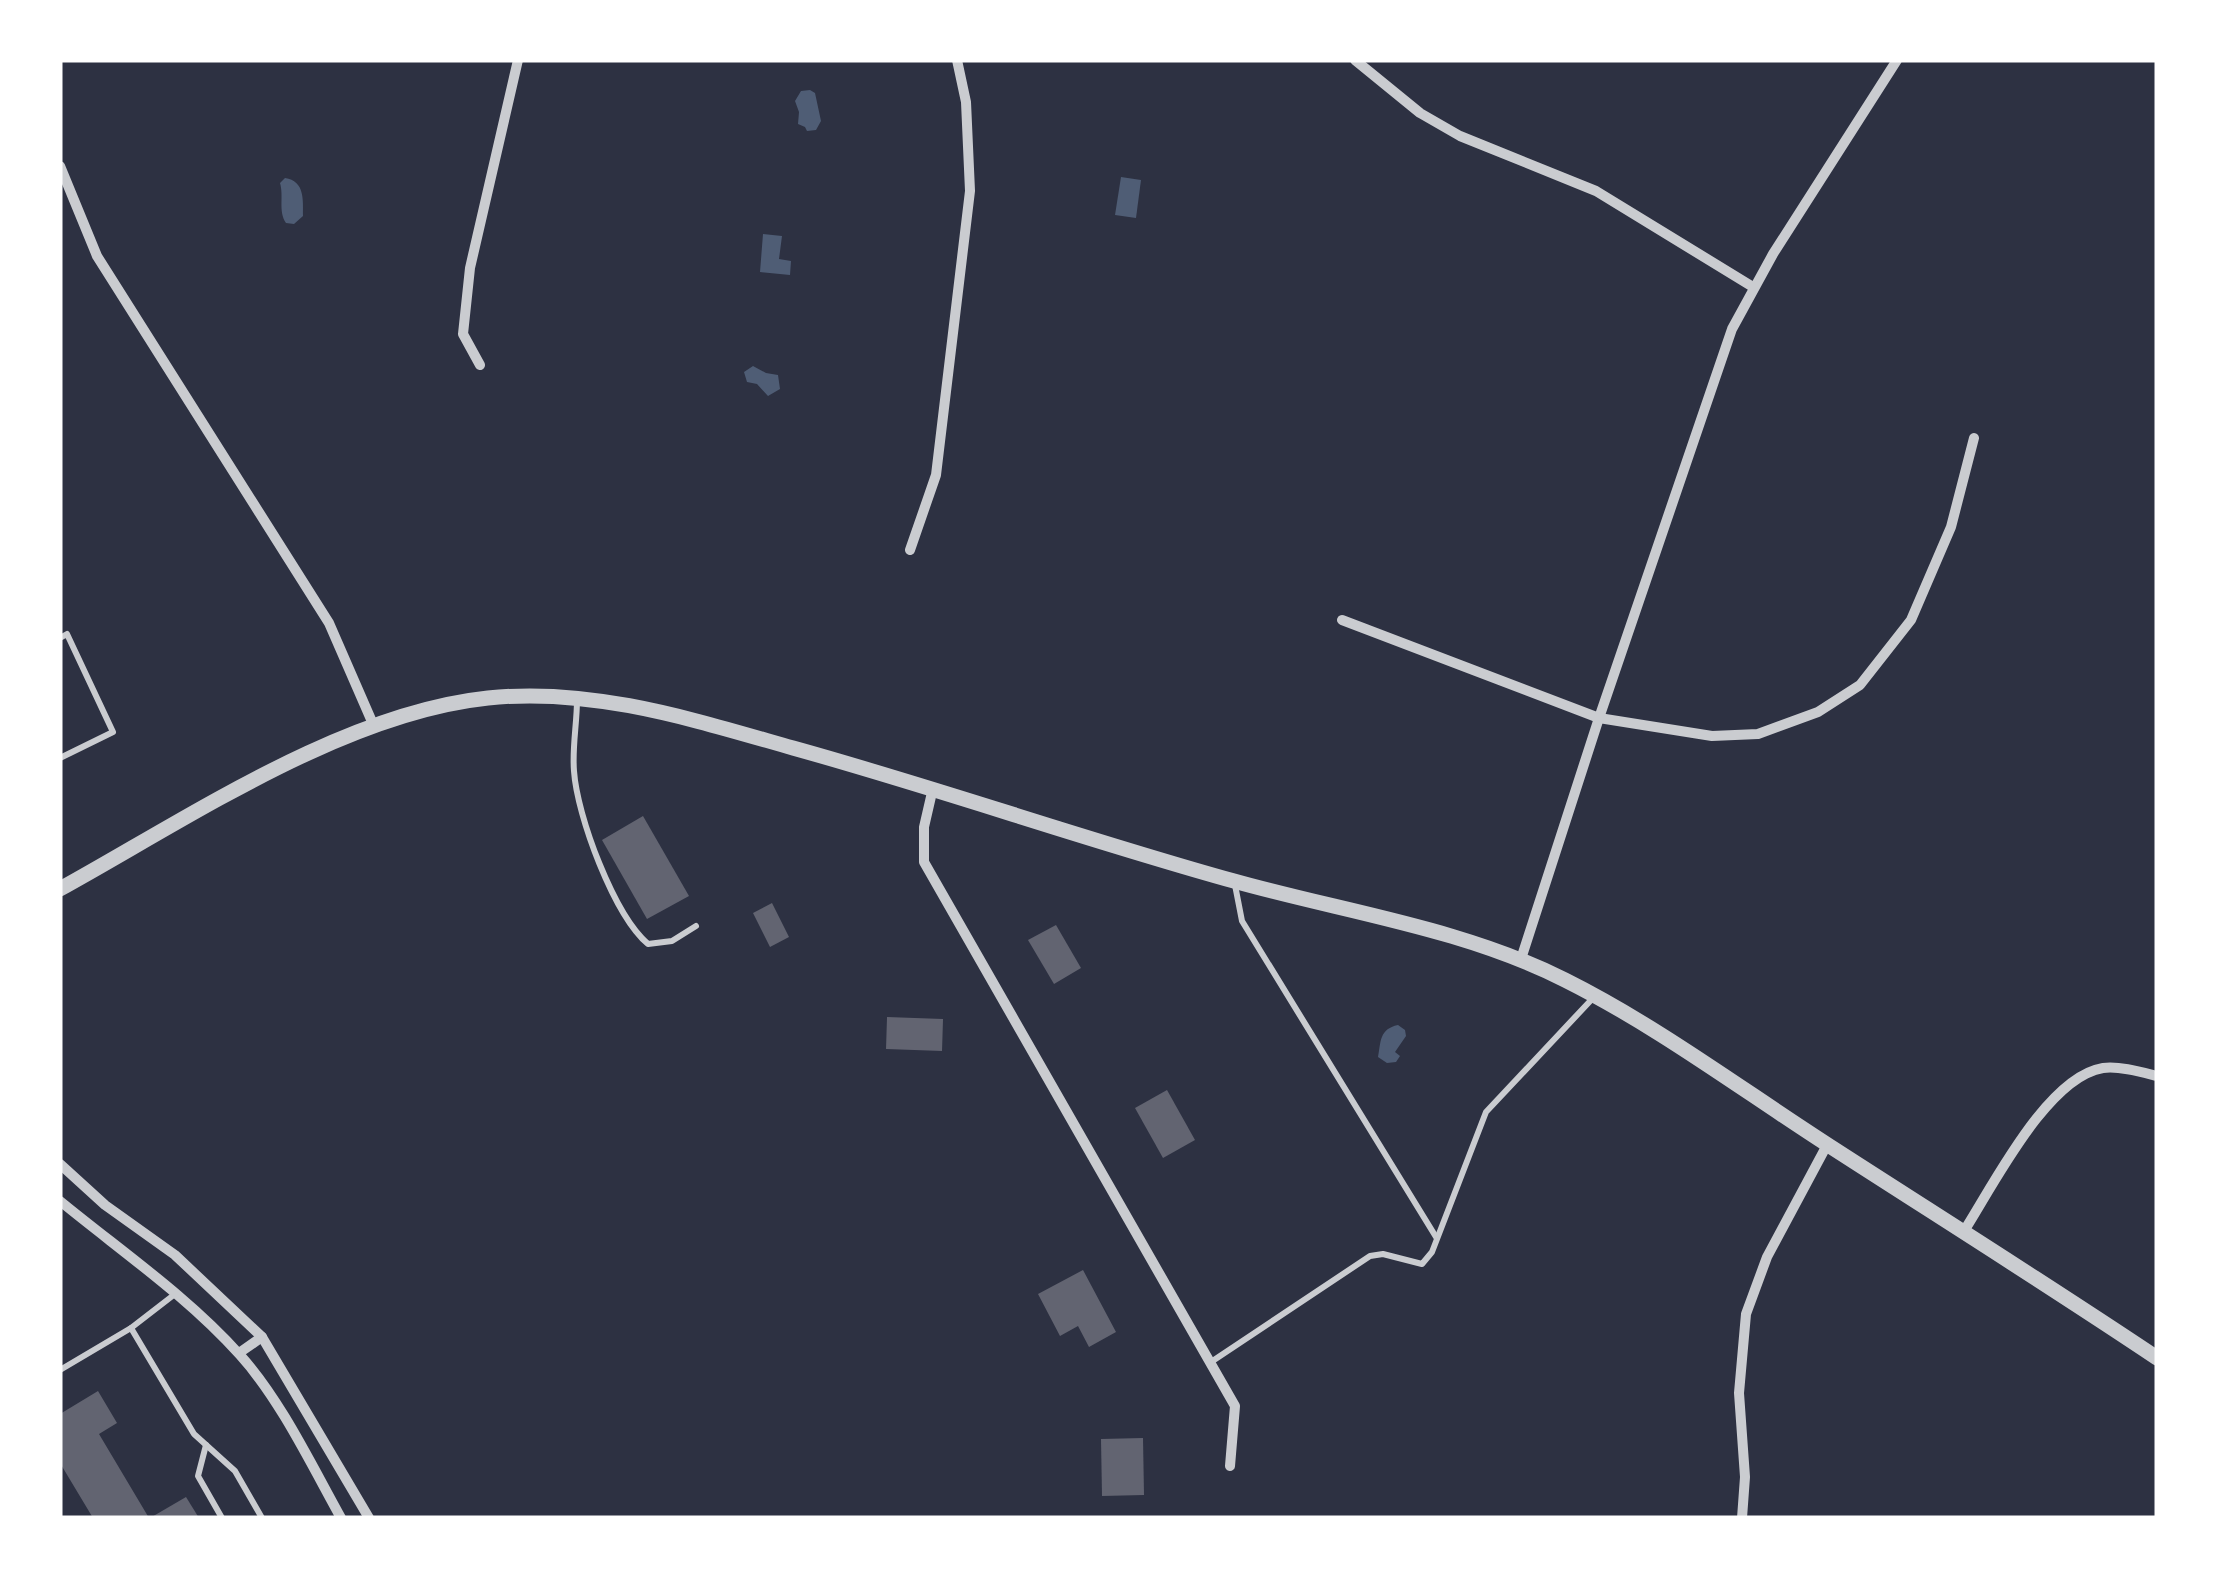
<svg xmlns="http://www.w3.org/2000/svg" width="2217" height="1578" viewBox="0 0 2217 1578" font-family="'Fira Sans',sans-serif">
<style>
.water{fill:#4f5d75}
.building{fill:#626471}
.lines{fill:none;stroke-linecap:round;stroke-linejoin:round}
.service{stroke:#caccd0;stroke-width:6}
.minor{stroke:#caccd0;stroke-width:10}
.tertiary{stroke:#caccd0;stroke-width:15}
</style>
<rect width="100%" height="100%" fill="#2d3142"/>
<!-- water -->
<g class="water">
<polygon points="810,90 815,93 821,121 816,130 807,131 805,127 798,124 799,112 795,101 801,91"/>
<polygon points="1121,177 1141,180 1136,218 1115,215"/>
<path d="M285 178C305 181 303 200 303 216L294 224 286 223C278 211 284 197 280 183Z"/>
<polygon points="763,234 782,236 779,259 791,261 790,275 760,272"/>
<polygon points="753,366 766,373 778,375 780,389 768,396 757,384 747,382 744,372"/>
<path d="M1398 1025 1405 1030 1406 1036 1395 1052 1400 1056 1396 1062 1387 1063 1378 1057C1381 1042 1379 1029 1398 1025Z"/>
</g>
<!-- building -->
<g class="building">
<polygon points="643,816 689,896 647,919 602,840"/>
<polygon points="772,903 789,937 770,947 753,913"/>
<polygon points="1056,925 1081,968 1054,984 1028,940"/>
<polygon points="887,1017 943,1019 942,1051 886,1049"/>
<polygon points="1167,1090 1195,1140 1163,1158 1135,1108"/>
<polygon points="1083,1270 1116,1332 1089,1347 1078,1326 1060,1336 1038,1294"/>
<polygon points="98,1391 117,1423 99,1434 149,1518 93,1518 60,1463 60,1414"/>
<polygon points="1143,1438 1144,1495 1102,1496 1101,1439"/>
<polygon points="186,1497 199,1518 150,1518"/>
</g>
<g class="lines">
<!-- service -->
<g class="service">
<polyline points="60,638 67,634 113,732 60,758"/>
<path d="M577 700C577 723 572 748 574 771 577 816 614 915 648 944L672 941 696 926"/>
<polyline points="1235,885 1242,921 1436,1237"/>
<polyline points="175,1294 131,1328 194,1434 235,1471 262,1518"/>
<polyline points="1211,1362 1370,1256 1383,1254 1422,1264 1432,1252 1486,1112 1593,998"/>
<polyline points="60,1370 131,1328"/>
<polyline points="206,1445 198,1476 222,1518"/>
</g>
<!-- minor -->
<g class="minor">
<polyline points="1355,60 1420,113 1460,136 1596,191 1753,287"/>
<polyline points="60,166 97,256 329,623 373,724"/>
<polyline points="480,365 463,334 470,268 518,60"/>
<polyline points="910,550 936,475 970,191 966,102 957,60"/>
<polyline points="1342,620 1599,718 1712,736 1758,734 1818,712 1860,685 1911,620 1951,527 1974,438"/>
<polyline points="933,788 924,827 924,862 1235,1406 1230,1466"/>
<polyline points="1521,959 1599,718 1732,329 1773,254 1897,60"/>
<polyline points="60,1164 105,1205 175,1255 262,1337 369,1518"/>
<path d="M60 1201C121 1251 187 1296 240 1355 280 1399 312 1466 341 1518"/>
<path d="M1964 1231C1993 1186 2047 1077 2103 1068 2120 1066 2141 1072 2157 1076"/>
<polyline points="239,1353 262,1337"/>
<polyline points="1742,1518 1745,1477 1739,1393 1746,1314 1767,1257 1827,1145"/>
</g>
<!-- tertiary -->
<path class="tertiary" d="M60 889C187 819 343 713 488 698 593 687 694 720 793 748 941 789 1086 840 1234 881 1344 912 1462 928 1565 980 1657 1026 1741 1089 1828 1145 1938 1216 2048 1285 2157 1358"/>
</g>
<!-- border -->
<rect width="2217" height="1578" fill="none" stroke="#ffffff" stroke-width="125"/>
</svg>
